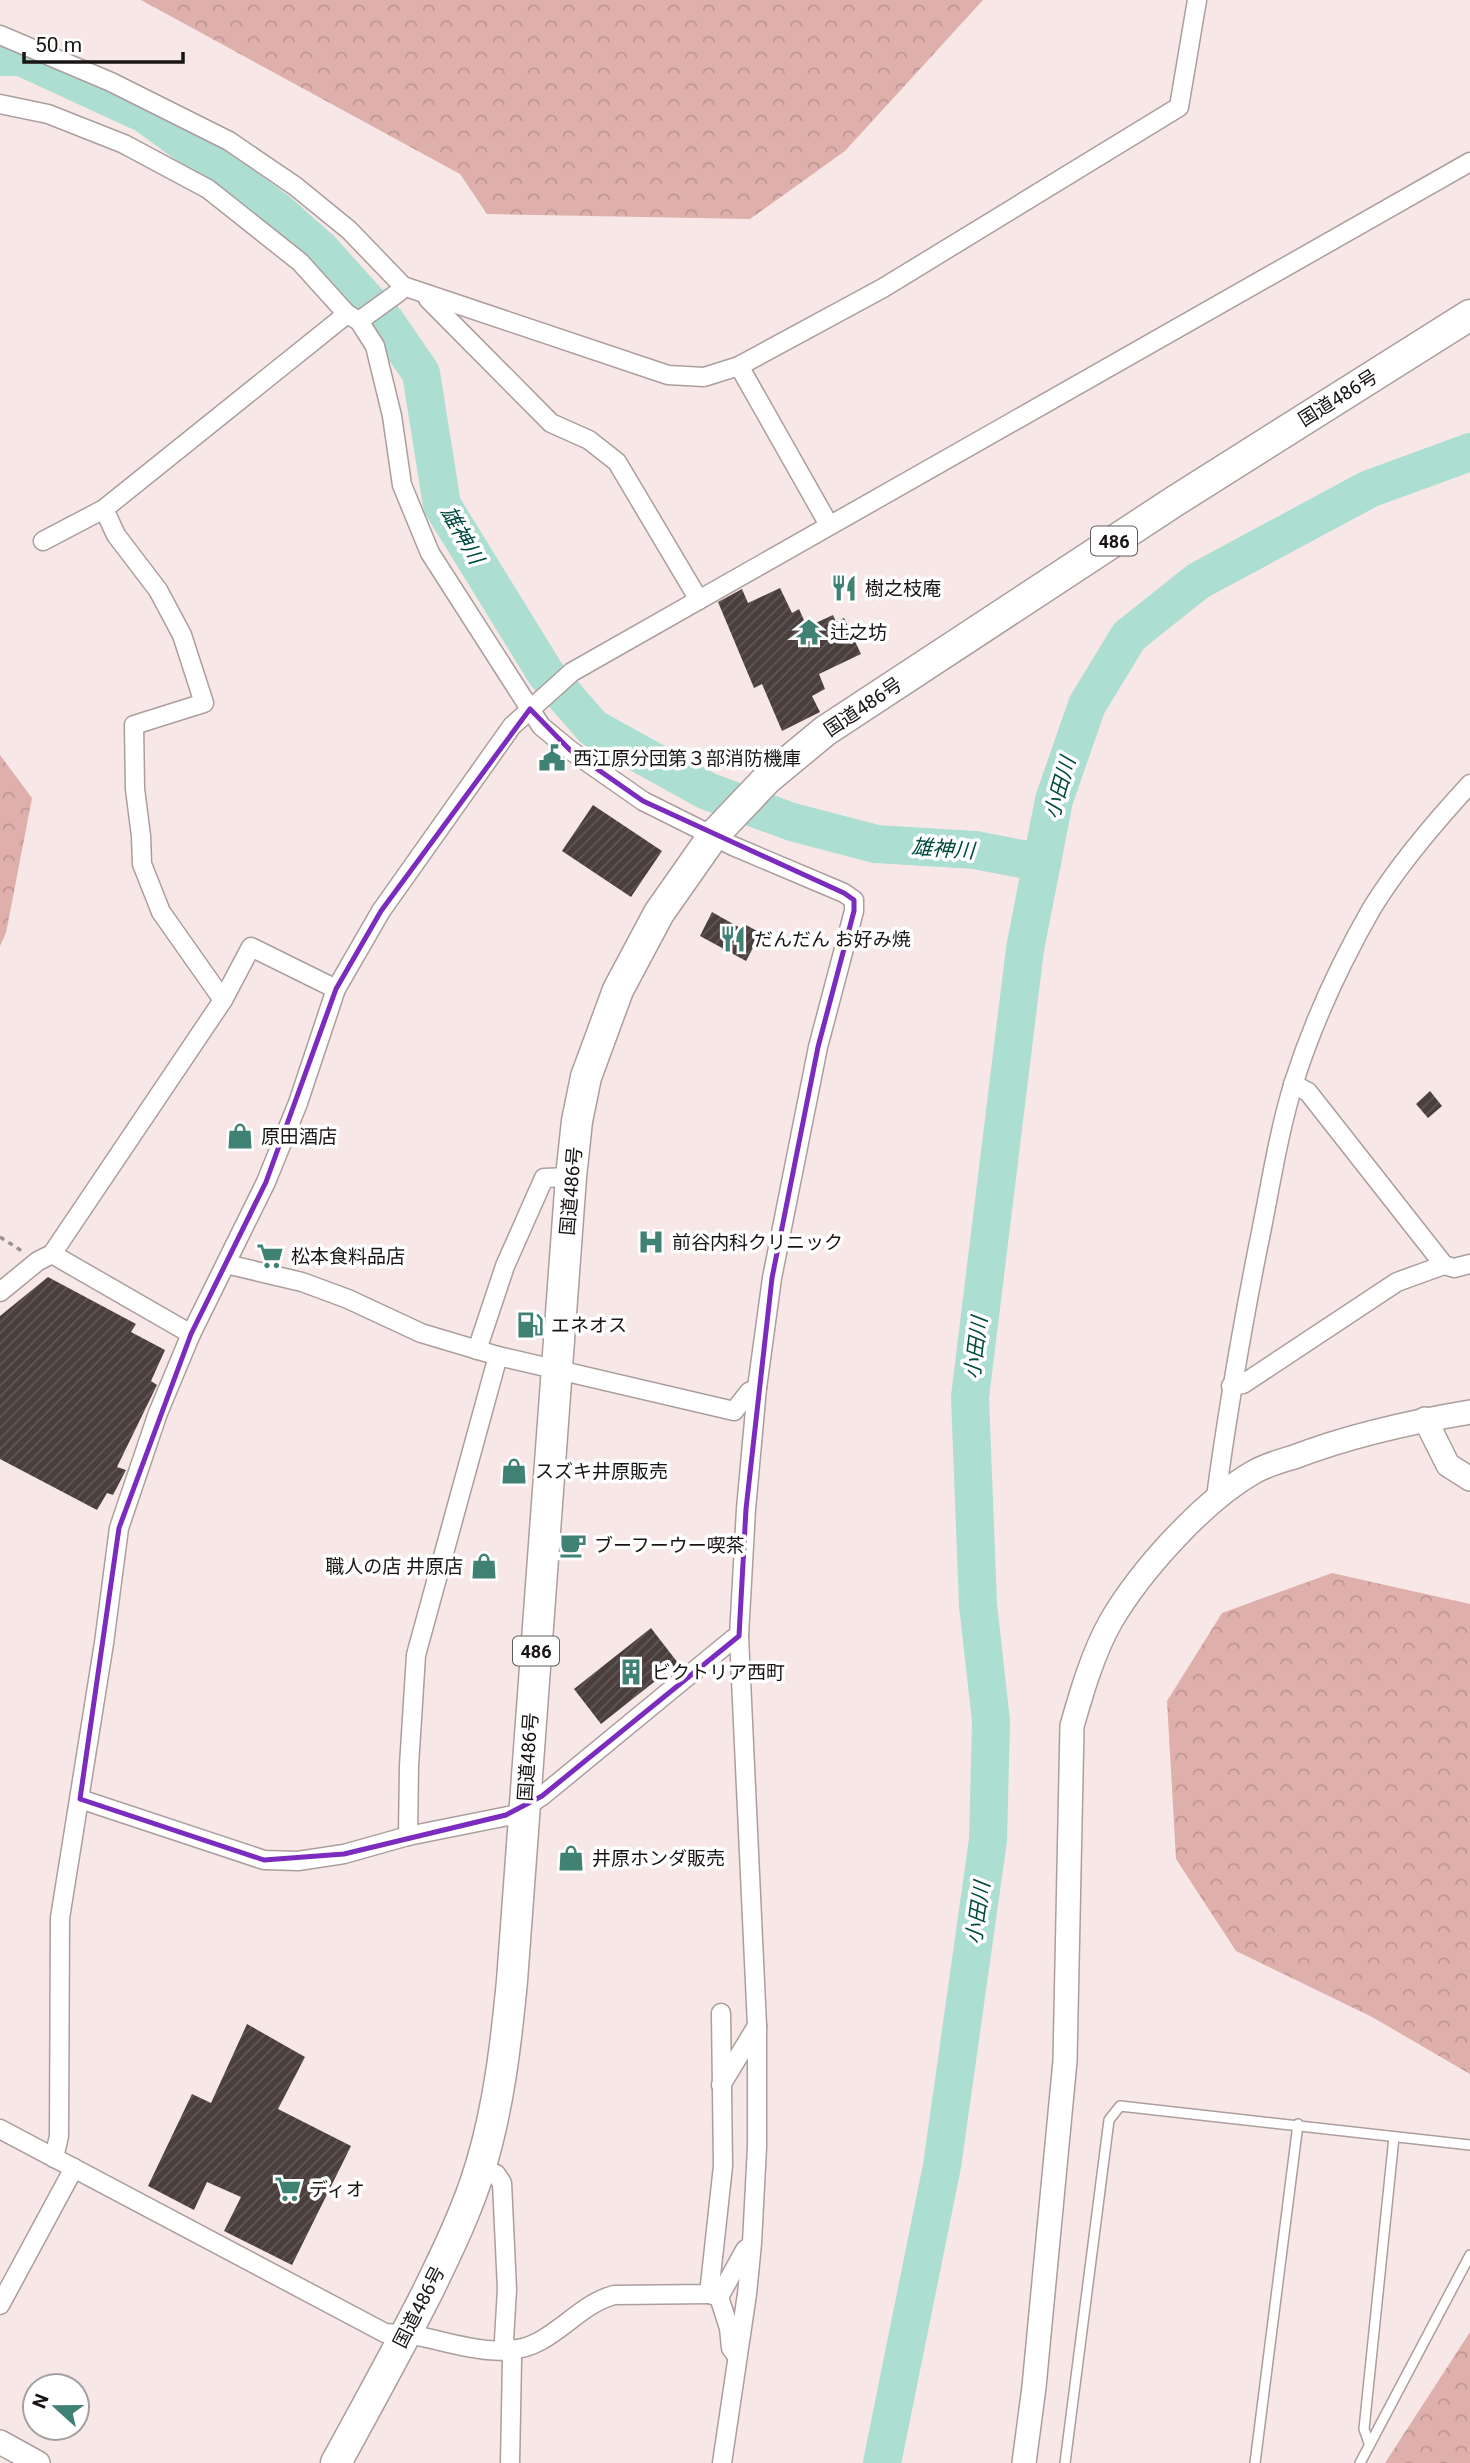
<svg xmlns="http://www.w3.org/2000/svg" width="1470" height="2463" viewBox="0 0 1470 2463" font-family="Roboto,'Noto Sans JP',sans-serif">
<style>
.forest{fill:url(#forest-crowns)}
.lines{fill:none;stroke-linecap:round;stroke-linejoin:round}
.river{stroke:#acded1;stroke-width:38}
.building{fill:url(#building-hatch)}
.service-casing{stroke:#ab9e9c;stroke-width:12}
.minor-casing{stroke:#ab9e9c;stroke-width:21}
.tertiary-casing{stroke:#ab9e9c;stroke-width:26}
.trunk-casing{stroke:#ab9e9c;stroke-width:33}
.path{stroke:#9d9291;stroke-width:3.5;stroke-dasharray:5 5;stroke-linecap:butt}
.service{stroke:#fff;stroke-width:9}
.minor{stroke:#fff;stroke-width:18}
.tertiary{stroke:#fff;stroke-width:23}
.trunk{stroke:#fff;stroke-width:30}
.marked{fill:none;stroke:#7b2cbf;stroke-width:5;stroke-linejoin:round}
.labels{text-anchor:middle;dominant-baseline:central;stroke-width:7;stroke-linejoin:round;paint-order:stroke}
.shield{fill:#fff;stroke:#5e5b5a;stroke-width:2}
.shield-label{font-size:18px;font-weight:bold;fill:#191514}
.street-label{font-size:19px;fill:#191514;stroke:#fff}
.poi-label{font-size:19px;fill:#191514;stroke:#fff;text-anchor:start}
.water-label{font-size:21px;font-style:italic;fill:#004b3f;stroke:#fff}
</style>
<defs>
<pattern id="forest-crowns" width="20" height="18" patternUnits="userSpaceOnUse" patternTransform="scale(1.75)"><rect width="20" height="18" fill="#dfb0ab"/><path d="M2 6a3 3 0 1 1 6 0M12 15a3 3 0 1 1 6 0" fill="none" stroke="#bf9692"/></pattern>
<pattern id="building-hatch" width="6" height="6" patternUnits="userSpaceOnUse" patternTransform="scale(1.75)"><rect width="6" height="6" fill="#4a3f3d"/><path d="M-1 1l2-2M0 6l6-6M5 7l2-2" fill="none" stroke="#605756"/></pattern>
</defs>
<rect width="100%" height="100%" fill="#f7e8e7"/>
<!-- forest -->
<g class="forest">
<polygon points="141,0 983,0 845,151 750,219 487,214 460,174"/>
<polygon points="0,755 32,798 6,933 0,946"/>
<polygon points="1332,1573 1470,1604 1470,2074 1372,2017 1236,1951 1176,1859 1167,1701 1222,1613"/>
<polygon points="1470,2332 1470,2463 1385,2463"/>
</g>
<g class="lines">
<!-- river -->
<g class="river">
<polyline points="0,57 21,57 145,114 276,210 321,250 386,322 421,373 442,505 546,674 593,728 707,791 792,822 876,844 975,850 1042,863"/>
<polyline points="882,2463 942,2166 988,1840 991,1721 978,1605 970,1397 1025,949 1054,800 1087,705 1129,636 1198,581 1369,489 1470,452"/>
</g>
</g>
<!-- building -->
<g class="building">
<polygon points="780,588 792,613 799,609 807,627 833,615 836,622 844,618 861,654 819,674 825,689 812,696 820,712 782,731 762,684 754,688 718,602 742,589 748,603"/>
<polygon points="593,805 662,851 631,897 562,851"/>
<polygon points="712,912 742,929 744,924 761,933 746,961 700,936"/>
<polygon points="1430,1091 1442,1106 1428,1118 1416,1104"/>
<polygon points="48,1277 136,1324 131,1332 165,1350 151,1381 157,1385 117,1467 126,1470 113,1495 107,1493 97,1510 0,1459 0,1316"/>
<polygon points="651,1628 678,1663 601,1724 574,1689"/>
<polygon points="247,2024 305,2057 278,2109 351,2146 292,2265 224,2231 241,2197 207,2182 194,2210 148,2186 192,2094 211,2103"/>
</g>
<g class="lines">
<!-- service casing -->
<g class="service-casing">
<g id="service">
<polyline points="1369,2443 1364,2429 1394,2137"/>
<polyline points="1065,2463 1109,2120 1120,2106 1470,2145"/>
<polyline points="1255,2463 1298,2124"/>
<polyline points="1360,2463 1470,2255"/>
</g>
</g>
<!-- minor casing -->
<g class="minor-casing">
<g id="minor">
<polyline points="0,35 111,82 229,141 295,186 349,230 403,286 668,375 704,377 739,366 883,288 1179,107 1197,0"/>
<polyline points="0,104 48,114 124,144 208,189 300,262 347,314 359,321 375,346 392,416 402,485 430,553 541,726 570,750 643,801 733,846 844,893 854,900 854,911 818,1047 772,1278 757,1388 746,1509 739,1636 757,2026 757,2147 752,2243 747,2294 722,2463"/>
<polyline points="428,299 551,423 589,440 617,462 699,600"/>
<polyline points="359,321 399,292 403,286"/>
<polyline points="739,366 829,525"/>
<polyline points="43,541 104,509"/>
<polyline points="223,1000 161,912 142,864 141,836 135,789 134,725 204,703 182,635 158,590 116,535 104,509 347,314"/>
<polyline points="1293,1084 1308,1092 1444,1265"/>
<polyline points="52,1254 191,1334"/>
<polyline points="226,1264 302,1282 348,1299 421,1333 498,1356 734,1411 749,1392 757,1388"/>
<polyline points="0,1292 38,1261 52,1254 223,1000 251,947 336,989"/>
<polyline points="477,1350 505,1266 544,1178 571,1177"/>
<polyline points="1231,1386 1243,1384 1397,1282 1444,1265 1454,1268 1470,1264"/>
<path d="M1216 1497C1227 1415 1241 1334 1257 1252 1269 1196 1277 1137 1294 1082 1313 1022 1341 962 1372 908 1399 864 1435 822 1470 784"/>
<polyline points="80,1799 264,1860 298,1861 344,1854 408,1836 513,1815 542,1796 733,1639 739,1636"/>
<polyline points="408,1836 409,1766 416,1655 498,1356"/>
<polyline points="721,2085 757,2026"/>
<path d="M0 2129 385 2333C397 2334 411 2334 423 2337 459 2345 505 2361 540 2341 566 2327 585 2303 614 2295L709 2294 723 2166 721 2013"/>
<polyline points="54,2158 59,2136 60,1918 104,1643 119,1528 158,1413 191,1334 266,1182 298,1103 336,989 381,911 512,726 572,672 1470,162"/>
<polyline points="481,2168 496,2174 502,2183 507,2289 504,2340 512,2360 510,2463"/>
<polyline points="709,2294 719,2297 745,2250 750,2246"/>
<polyline points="719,2297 729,2328 731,2348 737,2356"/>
<polyline points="0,2305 74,2168"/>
</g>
</g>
<!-- tertiary casing -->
<g class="tertiary-casing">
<g id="tertiary">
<polyline points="1425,1419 1448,1465 1470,1479"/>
<polyline points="0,2442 38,2463"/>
<path d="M1024 2463 1034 2387 1065 2061 1072 1726C1082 1691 1093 1653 1111 1621 1141 1570 1203 1501 1254 1472 1266 1465 1281 1461 1294 1457 1351 1435 1410 1422 1470 1412"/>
</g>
</g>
<!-- trunk casing -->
<g class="trunk-casing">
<path id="trunk" d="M336 2463C367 2406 398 2350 427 2293 447 2252 468 2209 481 2165 499 2105 506 2043 512 1981L571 1177 577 1121 586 1077 618 990 659 913 713 836 767 779 825 731 1175 501 1470 315"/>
</g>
<!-- path -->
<polyline class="path" points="0,1237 22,1251"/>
<!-- service -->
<use href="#service" class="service"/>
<!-- minor -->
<use href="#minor" class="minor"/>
<!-- tertiary -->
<use href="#tertiary" class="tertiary"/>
<!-- trunk -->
<use href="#trunk" class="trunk"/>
</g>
<!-- marked area -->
<path class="marked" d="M530 709 570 750 643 801 844 893 854 900V911L818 1047 772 1278 746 1509 739 1636 542 1796 506 1815 344 1854 264 1860 80 1799 119 1528 191 1334 266 1182 336 989 381 911Z"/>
<!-- icons -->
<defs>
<g id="restaurant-bare" transform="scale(2.1)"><path d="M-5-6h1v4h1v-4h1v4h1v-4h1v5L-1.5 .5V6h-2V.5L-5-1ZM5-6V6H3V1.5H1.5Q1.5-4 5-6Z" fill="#3f8173" stroke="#fff" stroke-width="2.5" paint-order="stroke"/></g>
<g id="temple-bare" transform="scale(2.1)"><path d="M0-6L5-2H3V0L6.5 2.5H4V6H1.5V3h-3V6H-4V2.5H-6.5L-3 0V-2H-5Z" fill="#3f8173" stroke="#fff" stroke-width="2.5" paint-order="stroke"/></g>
<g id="civic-bare" transform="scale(2.1)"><path d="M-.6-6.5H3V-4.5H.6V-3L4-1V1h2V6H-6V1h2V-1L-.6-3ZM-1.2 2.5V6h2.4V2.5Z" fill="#3f8173" stroke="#fff" stroke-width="2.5" paint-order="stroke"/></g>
<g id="shop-bare" transform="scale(2.1)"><path d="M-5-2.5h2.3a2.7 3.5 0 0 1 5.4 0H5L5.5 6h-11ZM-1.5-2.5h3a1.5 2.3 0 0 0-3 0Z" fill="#3f8173" stroke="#fff" stroke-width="2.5" paint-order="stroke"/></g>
<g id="hospital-bare" transform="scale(2.1)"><path d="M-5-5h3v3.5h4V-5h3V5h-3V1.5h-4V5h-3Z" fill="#3f8173" stroke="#fff" stroke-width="2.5" paint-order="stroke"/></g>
<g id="supermarket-bare" transform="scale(2.1)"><path d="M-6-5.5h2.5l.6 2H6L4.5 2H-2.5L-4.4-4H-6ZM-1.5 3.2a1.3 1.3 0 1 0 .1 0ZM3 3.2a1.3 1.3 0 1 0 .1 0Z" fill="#3f8173" stroke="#fff" stroke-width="2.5" paint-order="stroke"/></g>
<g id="fuel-bare" transform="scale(2.1)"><path d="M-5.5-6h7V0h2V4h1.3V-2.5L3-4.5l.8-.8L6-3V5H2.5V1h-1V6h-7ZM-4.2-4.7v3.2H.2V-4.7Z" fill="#3f8173" stroke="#fff" stroke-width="2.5" paint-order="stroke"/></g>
<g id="cafe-bare" transform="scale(2.1)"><path d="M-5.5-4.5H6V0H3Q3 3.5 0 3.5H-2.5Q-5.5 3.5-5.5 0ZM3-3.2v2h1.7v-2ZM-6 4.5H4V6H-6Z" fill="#3f8173" stroke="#fff" stroke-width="2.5" paint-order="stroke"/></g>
<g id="building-bare" transform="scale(2.1)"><path d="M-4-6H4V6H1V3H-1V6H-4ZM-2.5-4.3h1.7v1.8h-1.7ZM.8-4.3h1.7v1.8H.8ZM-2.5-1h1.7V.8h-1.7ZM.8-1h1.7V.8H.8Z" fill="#3f8173" stroke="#fff" stroke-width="2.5" paint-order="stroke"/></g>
</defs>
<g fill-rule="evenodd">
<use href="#restaurant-bare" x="844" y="588"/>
<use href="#temple-bare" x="809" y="632"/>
<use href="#civic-bare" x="552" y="758"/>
<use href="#restaurant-bare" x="733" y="939"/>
<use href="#shop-bare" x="240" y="1136"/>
<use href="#hospital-bare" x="651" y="1242"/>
<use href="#supermarket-bare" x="270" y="1256"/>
<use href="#fuel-bare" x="530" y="1325"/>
<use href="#shop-bare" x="514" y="1471"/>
<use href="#cafe-bare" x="573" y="1545"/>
<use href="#shop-bare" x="484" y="1566"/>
<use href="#building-bare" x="631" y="1672"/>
<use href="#shop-bare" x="571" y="1858"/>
<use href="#supermarket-bare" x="288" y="2189"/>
</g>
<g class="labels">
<!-- shield labels -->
<g class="shield">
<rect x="1091" y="526.5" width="46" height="29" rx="5"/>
<rect x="513" y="1636.5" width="46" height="29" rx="5"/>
</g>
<g class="shield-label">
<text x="1114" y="541">486</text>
<text x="536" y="1651">486</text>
</g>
<!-- street labels -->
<g class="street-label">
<text transform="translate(1338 398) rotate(-32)">国道486号</text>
<text transform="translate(863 707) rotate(-34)">国道486号</text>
<text transform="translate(571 1191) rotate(-85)">国道486号</text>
<text transform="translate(528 1757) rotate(-86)">国道486号</text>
<text transform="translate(419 2307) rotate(-63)">国道486号</text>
</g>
<!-- poi labels -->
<g class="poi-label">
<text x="865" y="588">樹之枝庵</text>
<text x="830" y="632">辻之坊</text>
<text x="573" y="758">西江原分団第３部消防機庫</text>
<text x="754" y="939">だんだん お好み焼</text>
<text x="261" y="1136">原田酒店</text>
<text x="672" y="1242">前谷内科クリニック</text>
<text x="291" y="1256">松本食料品店</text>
<text x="551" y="1325">エネオス</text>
<text x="535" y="1471">スズキ井原販売</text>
<text x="594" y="1545">ブーフーウー喫茶</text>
<text x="463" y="1566" text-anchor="end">職人の店 井原店</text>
<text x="652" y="1672">ビクトリア西町</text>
<text x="592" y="1858">井原ホンダ販売</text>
<text x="309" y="2189">ディオ</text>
</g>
<!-- water labels -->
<g class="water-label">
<text transform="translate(462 535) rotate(60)">雄神川</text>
<text transform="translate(1060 788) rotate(-74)">小田川</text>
<text transform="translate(943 849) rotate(4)">雄神川</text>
<text transform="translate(976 1348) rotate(-83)">小田川</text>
<text transform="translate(978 1913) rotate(-82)">小田川</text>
</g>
</g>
<!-- north arrow -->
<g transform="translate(56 2407) rotate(291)"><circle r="33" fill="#ffffff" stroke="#a3a1a1" stroke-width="2"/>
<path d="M0-5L12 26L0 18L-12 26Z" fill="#3f8173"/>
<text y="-10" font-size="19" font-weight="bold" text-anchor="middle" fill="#191514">N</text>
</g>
<!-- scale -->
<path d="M24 52v10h159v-10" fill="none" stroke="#191514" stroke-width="3.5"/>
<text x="35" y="52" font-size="21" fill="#191514" stroke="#ffffff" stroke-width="5" paint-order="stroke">50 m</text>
</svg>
